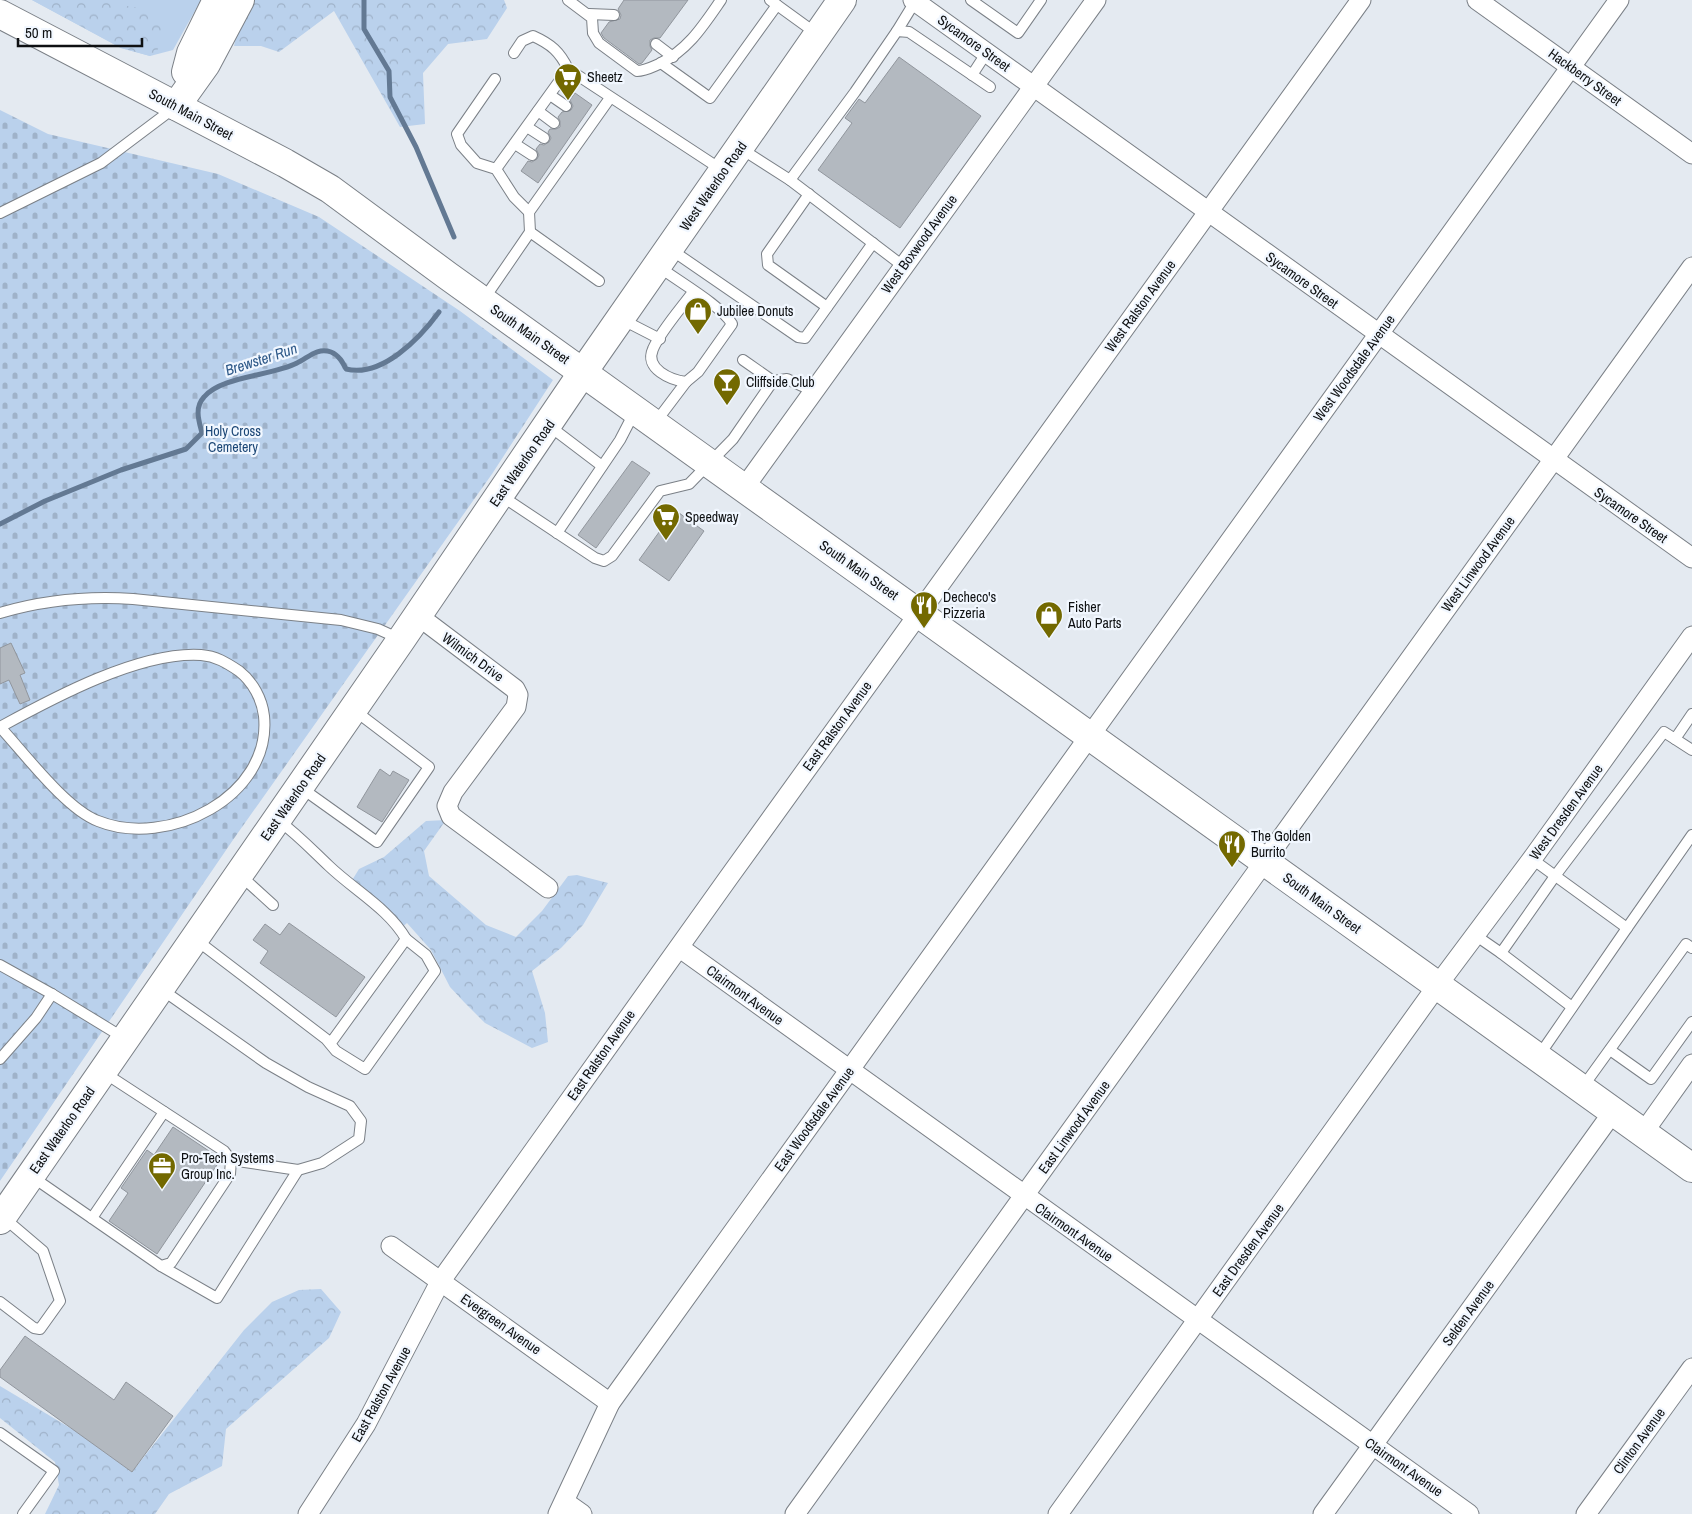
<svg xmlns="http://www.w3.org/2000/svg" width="1692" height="1514" viewBox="0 0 1692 1514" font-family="'Archivo Narrow',sans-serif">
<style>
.grass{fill:#bad1ec}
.forest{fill:url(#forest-crowns)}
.cemetery{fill:url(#cemetery-stones)}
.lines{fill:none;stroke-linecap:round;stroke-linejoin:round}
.stream{stroke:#637993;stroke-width:5}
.building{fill:#b3b9c0;stroke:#91969d}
.service-casing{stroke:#7b8087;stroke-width:12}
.minor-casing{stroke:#7b8087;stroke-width:21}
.secondary-casing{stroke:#7b8087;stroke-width:30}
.primary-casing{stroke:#7b8087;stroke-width:30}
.motorway-casing{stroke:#7b8087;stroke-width:30}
.service{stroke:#fff;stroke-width:10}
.minor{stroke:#fff;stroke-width:19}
.secondary{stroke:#fff;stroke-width:28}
.primary{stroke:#fff;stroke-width:28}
.motorway{stroke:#fff;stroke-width:28}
.labels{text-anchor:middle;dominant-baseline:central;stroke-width:4.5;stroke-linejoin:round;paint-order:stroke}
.street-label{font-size:14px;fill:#0e1012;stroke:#f1f7ff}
.poi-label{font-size:14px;fill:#0e1012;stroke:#f1f7ff;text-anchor:start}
.park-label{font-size:14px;fill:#1c4776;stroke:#f1f7ff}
.water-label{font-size:15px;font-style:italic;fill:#2d5888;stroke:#f1f7ff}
</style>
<defs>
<pattern id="forest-crowns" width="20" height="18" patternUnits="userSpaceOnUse" patternTransform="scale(1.25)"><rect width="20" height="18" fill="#bad1ec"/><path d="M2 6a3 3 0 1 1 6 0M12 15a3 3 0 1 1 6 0" fill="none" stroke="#9fb2c9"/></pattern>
<pattern id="cemetery-stones" width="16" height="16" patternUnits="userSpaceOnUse" patternTransform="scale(1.25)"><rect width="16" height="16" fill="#bad1ec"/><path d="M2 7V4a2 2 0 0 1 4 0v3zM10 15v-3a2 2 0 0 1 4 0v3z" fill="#9fb2c9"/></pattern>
</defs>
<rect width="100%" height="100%" fill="#e4eaf1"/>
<!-- grass -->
<polygon class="grass" points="32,0 201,0 173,50 150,56 121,48"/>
<!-- forest -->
<g class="forest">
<polygon points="32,0 113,0 127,6 156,10 164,35 157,51 150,56 121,48"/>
<polygon points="249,0 504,0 507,8 487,39 448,44 423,73 425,124 400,127 334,11 279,52 261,46 234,46 239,24"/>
<polygon points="446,820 424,851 429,876 486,925 516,937 542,911 568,876 577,875 608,883 583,925 561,948 532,971 545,1013 548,1042 532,1048 485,1023 464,1002 450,987 431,950 407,923 400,929 351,882 359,869 384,857 426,821"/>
<polygon points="321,1289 341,1312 329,1338 226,1429 222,1466 169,1494 155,1514 45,1514 59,1485 55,1462 0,1418 0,1386 77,1432 132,1472 244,1330 272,1302 299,1290"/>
</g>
<!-- cemetery -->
<polygon class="cemetery" points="0,110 48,134 218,174 319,217 460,311 553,380 492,474 235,837 0,1181"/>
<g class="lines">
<!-- stream -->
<g class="stream">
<polyline points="364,0 364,29 389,71 390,97 416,147 454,237"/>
<path d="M0 524 45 501 121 470 186 449 202 433C199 421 194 408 204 397 221 376 272 376 297 363 308 358 317 347 331 352 339 355 343 363 346 369 382 378 420 338 439 312"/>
</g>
</g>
<!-- building -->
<g class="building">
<polygon points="624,0 688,0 660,38 654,38 650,40 650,46 652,50 642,63 639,64 604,38 601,33 609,22 620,19 621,15 618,9"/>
<polygon points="899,57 981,116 900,228 818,170 852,123 845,118 859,99 865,103"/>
<polygon points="575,93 592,105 538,183 521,171 528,161 532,162 537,159 539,155 536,149 540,144 544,145 549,142 551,138 548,132 550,129 556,129 560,127 560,121 558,117 562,112 571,110 573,106 570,100"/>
<polygon points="632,461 650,473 596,548 578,535"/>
<polygon points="675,510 704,531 669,581 639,560"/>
<polygon points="11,643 25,673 20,675 30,700 20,704 9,680 0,684 0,648"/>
<polygon points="380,769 390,776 393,771 409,780 382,822 357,807"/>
<polygon points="289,923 365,977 336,1017 260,963 268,951 253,940 265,924 280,935"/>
<polygon points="173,1127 221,1159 157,1254 109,1221 128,1193 121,1188 147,1150 154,1155"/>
<polygon points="25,1336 114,1400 126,1382 173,1416 132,1472 0,1377 0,1370"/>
</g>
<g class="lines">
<!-- service casing -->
<g class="service-casing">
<g id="service">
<path d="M568 0 592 18 593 33 599 43 637 71C645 71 652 67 659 64 688 50 703 26 721 0"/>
<polyline points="770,0 817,34"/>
<polyline points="971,0 1018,33 1041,0"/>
<polyline points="589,14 614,15"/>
<polyline points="897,31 916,0"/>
<polyline points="656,44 673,57"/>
<path d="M514 53 522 41 533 36C551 44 560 52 568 69"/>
<polyline points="661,63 710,98 777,5"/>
<polyline points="972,75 987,52"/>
<polyline points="495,79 457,134 461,145 477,163 496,169 514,197 529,212"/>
<polyline points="550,95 566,106"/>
<polyline points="538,111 554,123"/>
<polyline points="527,127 544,138"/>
<polyline points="515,144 532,155"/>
<polyline points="740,148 790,180 903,266"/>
<polyline points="496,169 568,69 722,170"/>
<polyline points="790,180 855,92 897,31 909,32 990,87"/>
<polyline points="809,194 767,254 768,265 827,307"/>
<polyline points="0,213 101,163 174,108"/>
<polyline points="530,232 599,281"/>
<polyline points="670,249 798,337 805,338 873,243"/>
<path d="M658 266C676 280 722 306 732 324L698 372 686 382C671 380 644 369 653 349 660 332 682 307 693 292"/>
<polyline points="484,299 530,232 529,212 610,98"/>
<polyline points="621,319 660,339"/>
<polyline points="743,360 773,381 787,379 813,391"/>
<polyline points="655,423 686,382"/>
<polyline points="548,425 602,466"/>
<polyline points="500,495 595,558 604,561 612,556 660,491 689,484 733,439 773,381"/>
<polyline points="557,533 620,440 635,411"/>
<path d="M0 613C44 600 88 596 133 599L341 620 378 629 400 639"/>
<path d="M0 728V727C53 698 140 651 201 655 216 656 227 663 239 671 253 682 262 699 264 716 272 797 167 849 98 821 66 809 25 754 0 727"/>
<polyline points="1675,739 1692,750"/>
<polyline points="300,787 377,842 429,767 354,710"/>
<path d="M278 820C298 835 311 849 329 866 354 890 389 909 406 939"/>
<polyline points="1532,859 1627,928 1538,1057"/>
<polyline points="240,875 273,905"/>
<polyline points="1627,928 1692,835"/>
<polyline points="1475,935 1501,953"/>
<polyline points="195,939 326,1039 336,1051 365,1069 435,971 426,955 406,939 330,1044"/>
<polyline points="0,965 52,994 124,1038"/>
<polyline points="161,989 266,1063 308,1087 350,1106 361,1121 359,1139 322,1163 298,1170 231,1160"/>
<polyline points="1572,1007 1501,953 1555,876 1664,732 1675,739 1692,714"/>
<polyline points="1610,1050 1651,1079 1692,1022"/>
<polyline points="0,1059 36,1018 52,994"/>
<polyline points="1582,1088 1686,944 1692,948"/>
<polyline points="31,1176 161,1266 171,1263 230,1174 231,1160 224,1151 103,1072"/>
<polyline points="92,1218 164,1112"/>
<polyline points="161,1266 217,1298 298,1170"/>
<polyline points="0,1302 34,1328 40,1329 60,1301 43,1251 3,1217"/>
<polyline points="0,1433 54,1471 23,1514"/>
</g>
</g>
<!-- minor casing -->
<g class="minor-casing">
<g id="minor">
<polyline points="913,0 1692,558"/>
<polyline points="1477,0 1692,154"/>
<polyline points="744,488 1096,0"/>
<polyline points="417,615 515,689 518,695 516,707 453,792 447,806 451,816 548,888"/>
<polyline points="680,948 1469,1514"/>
<polyline points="1643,1133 1692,1064"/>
<polyline points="391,1246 610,1403"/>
<polyline points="565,1502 582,1514"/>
<polyline points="308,1514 366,1424 440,1282 729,877 1361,0"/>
<polyline points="558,1514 610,1403 1619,0"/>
<polyline points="795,1514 1692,267"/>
<polyline points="1058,1514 1437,986 1532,859 1692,636"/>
<polyline points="1323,1514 1613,1112"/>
<polyline points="1586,1514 1692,1368"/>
</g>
</g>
<!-- secondary casing -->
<g class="secondary-casing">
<polyline id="secondary" points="0,1220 401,640 583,372 842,0"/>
</g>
<!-- primary casing -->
<g class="primary-casing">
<polyline id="primary" points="0,14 285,163 330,189 448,276 1692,1168"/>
</g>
<!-- motorway casing -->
<g class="motorway-casing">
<g id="motorway">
<polyline points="186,72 191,53 217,0"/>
<polyline points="176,106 206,64 240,0"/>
</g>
</g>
<!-- service -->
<use href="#service" class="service"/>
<!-- minor -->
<use href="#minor" class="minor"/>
<!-- secondary -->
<use href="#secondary" class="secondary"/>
<!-- primary -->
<use href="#primary" class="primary"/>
<!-- motorway -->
<use href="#motorway" class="motorway"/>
</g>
<!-- icons -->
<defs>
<g id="supermarket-pin" transform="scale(1.4375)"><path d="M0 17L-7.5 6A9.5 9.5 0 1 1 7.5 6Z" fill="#736900" stroke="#f1f7ff"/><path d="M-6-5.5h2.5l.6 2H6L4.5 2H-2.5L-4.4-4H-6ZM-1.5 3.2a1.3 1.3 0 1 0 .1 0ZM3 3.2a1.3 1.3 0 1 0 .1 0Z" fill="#fff"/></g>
<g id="shop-pin" transform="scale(1.4375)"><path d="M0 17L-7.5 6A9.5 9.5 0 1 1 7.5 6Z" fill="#736900" stroke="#f1f7ff"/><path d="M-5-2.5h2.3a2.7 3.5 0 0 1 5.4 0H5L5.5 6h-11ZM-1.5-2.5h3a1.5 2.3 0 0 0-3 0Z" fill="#fff"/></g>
<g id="bar-pin" transform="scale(1.4375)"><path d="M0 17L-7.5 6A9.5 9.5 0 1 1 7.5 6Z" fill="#736900" stroke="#f1f7ff"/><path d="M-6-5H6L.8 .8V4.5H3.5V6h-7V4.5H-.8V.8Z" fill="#fff"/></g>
<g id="restaurant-pin" transform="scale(1.4375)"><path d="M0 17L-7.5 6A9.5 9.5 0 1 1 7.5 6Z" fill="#736900" stroke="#f1f7ff"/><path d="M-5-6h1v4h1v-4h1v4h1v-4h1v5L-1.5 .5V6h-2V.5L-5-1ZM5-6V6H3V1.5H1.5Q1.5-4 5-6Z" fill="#fff"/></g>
<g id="office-pin" transform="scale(1.4375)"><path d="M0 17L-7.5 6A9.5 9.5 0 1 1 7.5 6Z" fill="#736900" stroke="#f1f7ff"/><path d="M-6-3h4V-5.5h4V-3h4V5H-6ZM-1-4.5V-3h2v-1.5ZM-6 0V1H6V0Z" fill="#fff"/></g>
</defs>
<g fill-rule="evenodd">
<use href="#supermarket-pin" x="568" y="77"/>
<use href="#shop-pin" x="698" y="311"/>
<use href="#bar-pin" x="727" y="382"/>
<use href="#supermarket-pin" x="666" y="517"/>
<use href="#restaurant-pin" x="924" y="605"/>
<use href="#shop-pin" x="1049" y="615"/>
<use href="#restaurant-pin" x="1232" y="844"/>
<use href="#office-pin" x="162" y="1166"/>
</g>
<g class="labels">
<!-- street labels -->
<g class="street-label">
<text transform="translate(974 43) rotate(36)">Sycamore Street</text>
<text transform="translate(1585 77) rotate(36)">Hackberry Street</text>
<text transform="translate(191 114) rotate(28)">South Main Street</text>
<text transform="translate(713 186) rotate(-55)">West Waterloo Road</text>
<text transform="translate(919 244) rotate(-54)">West Boxwood Avenue</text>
<text transform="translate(1302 280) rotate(36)">Sycamore Street</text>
<text transform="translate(1140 306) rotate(-54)">West Ralston Avenue</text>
<text transform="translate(530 334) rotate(35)">South Main Street</text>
<text transform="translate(1354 368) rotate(-54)">West Woodsdale Avenue</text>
<text transform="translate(522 463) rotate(-55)">East Waterloo Road</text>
<text transform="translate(1631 515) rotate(35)">Sycamore Street</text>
<text transform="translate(1478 564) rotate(-54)">West Linwood Avenue</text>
<text transform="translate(859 570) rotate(35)">South Main Street</text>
<text transform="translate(473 657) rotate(36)">Wilmich Drive</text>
<text transform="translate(837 726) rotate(-54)">East Ralston Avenue</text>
<text transform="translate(293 797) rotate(-55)">East Waterloo Road</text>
<text transform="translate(1566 812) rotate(-54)">West Dresden Avenue</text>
<text transform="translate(1322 903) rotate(36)">South Main Street</text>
<text transform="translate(745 995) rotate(36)">Clairmont Avenue</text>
<text transform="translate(601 1055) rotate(-55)">East Ralston Avenue</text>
<text transform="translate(814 1119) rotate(-54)">East Woodsdale Avenue</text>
<text transform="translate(1074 1127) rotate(-54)">East Linwood Avenue</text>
<text transform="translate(62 1130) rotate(-55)">East Waterloo Road</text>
<text transform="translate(1074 1232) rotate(35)">Clairmont Avenue</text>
<text transform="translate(1248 1250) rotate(-54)">East Dresden Avenue</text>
<text transform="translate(1468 1313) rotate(-54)">Selden Avenue</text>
<text transform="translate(501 1324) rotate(35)">Evergreen Avenue</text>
<text transform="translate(381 1394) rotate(-61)">East Ralston Avenue</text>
<text transform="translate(1639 1441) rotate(-54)">Clinton Avenue</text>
<text transform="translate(1404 1467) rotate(35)">Clairmont Avenue</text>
</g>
<!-- poi labels -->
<g class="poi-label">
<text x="587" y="77">Sheetz</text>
<text x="717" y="311">Jubilee Donuts</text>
<text x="746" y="382">Cliffside Club</text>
<text x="685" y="517">Speedway</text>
<text x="943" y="597">Decheco's<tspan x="943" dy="16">Pizzeria</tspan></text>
<text x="1068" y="607">Fisher<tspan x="1068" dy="16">Auto Parts</tspan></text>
<text x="1251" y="836">The Golden<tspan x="1251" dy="16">Burrito</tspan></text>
<text x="181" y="1158">Pro-Tech Systems<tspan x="181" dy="16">Group Inc.</tspan></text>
</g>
<!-- park labels -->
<g class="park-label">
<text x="233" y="431">Holy Cross<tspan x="233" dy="16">Cemetery</tspan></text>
</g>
<!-- water labels -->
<g class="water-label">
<text transform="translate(261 359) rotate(-18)">Brewster Run</text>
</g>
</g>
<!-- scale -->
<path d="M18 38v8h124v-8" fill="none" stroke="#0e1012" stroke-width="2.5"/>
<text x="25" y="38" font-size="15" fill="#0e1012" stroke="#f1f7ff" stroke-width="4" paint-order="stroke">50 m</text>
</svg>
